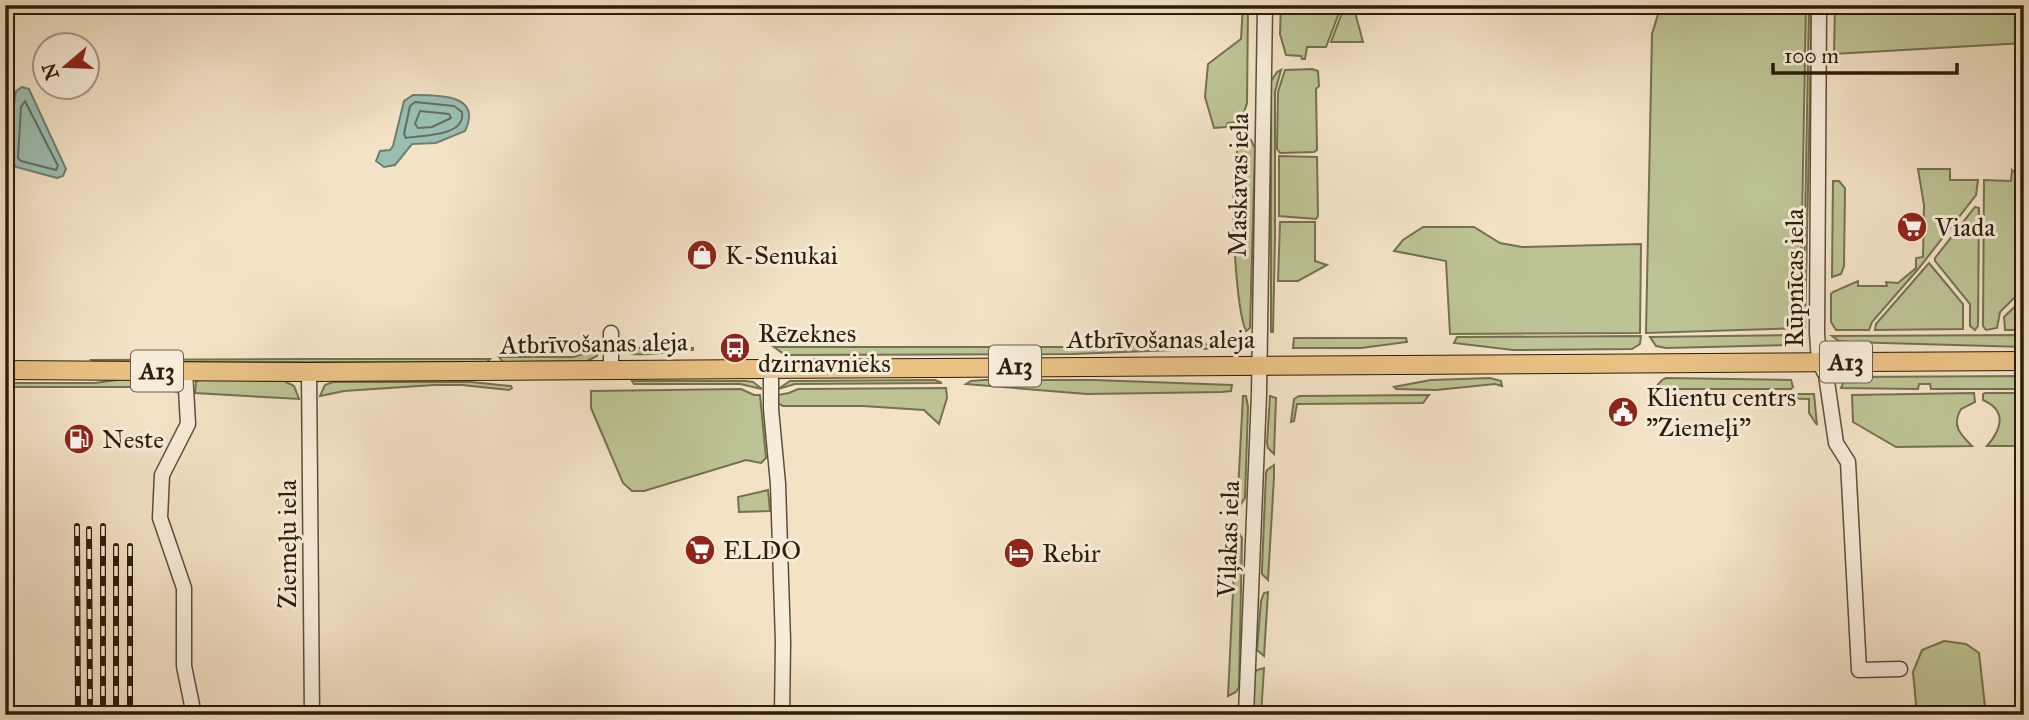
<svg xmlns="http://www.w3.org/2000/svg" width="2029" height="720" viewBox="0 0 2029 720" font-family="'IM FELL Great Primer',serif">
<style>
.green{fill:#bdc394;stroke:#75704e;stroke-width:2}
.water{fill:#9bbeb3;stroke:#6f7e6f;stroke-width:2}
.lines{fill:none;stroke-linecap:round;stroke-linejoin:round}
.shore{stroke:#646e5e;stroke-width:2}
.minor-casing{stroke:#5e4e38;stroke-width:17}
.major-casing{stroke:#2d1d09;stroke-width:20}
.minor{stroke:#f7ecda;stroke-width:14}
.major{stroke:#eac183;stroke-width:18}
.rail-casing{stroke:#2d1d09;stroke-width:6}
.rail{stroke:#f7ecda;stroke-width:3.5;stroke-dasharray:10;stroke-linecap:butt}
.labels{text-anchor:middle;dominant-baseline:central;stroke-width:6;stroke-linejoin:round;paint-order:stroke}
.shield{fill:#f7ecda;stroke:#6a5b48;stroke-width:2}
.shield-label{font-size:24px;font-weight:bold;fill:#2d1d09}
.street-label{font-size:26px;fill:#2d1d09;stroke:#f7ecda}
.poi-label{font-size:26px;fill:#2d1d09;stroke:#f7ecda;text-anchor:start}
</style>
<rect width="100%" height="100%" fill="#f3e2c6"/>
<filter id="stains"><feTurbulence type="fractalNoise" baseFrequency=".00286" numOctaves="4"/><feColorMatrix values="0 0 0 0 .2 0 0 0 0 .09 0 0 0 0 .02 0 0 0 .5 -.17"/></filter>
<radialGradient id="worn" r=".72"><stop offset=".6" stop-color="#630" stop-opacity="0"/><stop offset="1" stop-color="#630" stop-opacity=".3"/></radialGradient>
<!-- green -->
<g class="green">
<polygon points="1243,5 1248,5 1247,103 1241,122 1228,123 1226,127 1214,128 1205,97 1208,64 1241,39"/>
<polygon points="1281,5 1342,5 1326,47 1307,47 1305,59 1302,59 1301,56 1286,55 1280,34"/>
<polygon points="1345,5 1353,5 1363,42 1331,42"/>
<polygon points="1665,5 1806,5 1800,328 1646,333 1652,34 1660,8"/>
<polygon points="1809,5 1812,5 1805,329 1803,326"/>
<polygon points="1835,5 2024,5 2024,43 1834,54"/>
<polygon points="1312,69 1318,71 1319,86 1316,89 1317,150 1314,152 1280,153 1277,149 1278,92 1285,70"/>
<polygon points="1281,70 1275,92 1275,237 1273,332 1271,332 1271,81 1277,72"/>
<path d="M1242 136 1251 140 1255 148 1250 328 1246 331C1234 306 1227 158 1242 136Z"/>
<polygon points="1279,156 1317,157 1318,216 1316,219 1279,216"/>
<polygon points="1918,169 1950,169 1950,180 1978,180 1976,195 1919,268 1872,322 1869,330 1836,330 1831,322 1831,294 1833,292 1858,281 1858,286 1887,286 1886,282 1898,283 1916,268 1916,258 1923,257 1924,205"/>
<polygon points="2012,170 2024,179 2024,288 2000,312 1997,328 1986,330 1983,326 1984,180 2011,181"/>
<polygon points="1833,181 1839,181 1845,188 1844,266 1841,274 1832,277"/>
<polygon points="1975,207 1979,208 1978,326 1975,330 1970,326 1970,304 1935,261 1935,258"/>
<polygon points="1280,222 1315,222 1315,261 1327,265 1298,281 1278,281"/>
<polygon points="1423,227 1474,227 1500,243 1522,247 1641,244 1640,333 1450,334 1446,261 1394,251 1403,240"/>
<polygon points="1929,263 1963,304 1963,329 1875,330 1876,324"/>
<polygon points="2024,298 2024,330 2005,330 2004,317"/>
<polygon points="1792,335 1792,345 1666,348 1656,346 1650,337"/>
<polygon points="2024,335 2024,347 1849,342 1839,341 1832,336"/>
<polygon points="1641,336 1640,344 1632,349 1513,350 1454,343 1457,337"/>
<polygon points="1294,338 1406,338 1407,342 1361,348 1293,348"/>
<polygon points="1227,344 1229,347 1226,348 1073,354 785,355 774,347 1069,347"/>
<polygon points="600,348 597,356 587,361 503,362 499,357 574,357"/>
<path d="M632 348H693V350C672 350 653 356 631 354Z"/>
<polygon points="309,359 490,359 487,362 92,362 91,360"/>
<polygon points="2024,376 2024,389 1931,389 1930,384 1919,384 1918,389 1841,388 1844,381 1850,377"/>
<polygon points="131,378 171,379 179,384 182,393 163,389 135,387 5,387 5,383 95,383"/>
<polygon points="1490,378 1501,381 1502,386 1495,384 1436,390 1396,389 1394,387 1431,380"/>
<polygon points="1666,378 1791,380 1793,387 1791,389 1654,389 1662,380"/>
<polygon points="201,379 284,381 294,386 299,399 195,393 196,382"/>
<polygon points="935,380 942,383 795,384 778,389 790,381"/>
<polygon points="984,380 1094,380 1232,385 1231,391 1222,392 1087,394 966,384 971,381"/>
<polygon points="632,381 746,381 753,382 762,389 740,384 634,384"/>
<polygon points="333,382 471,382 511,386 512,388 509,390 462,385 434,385 344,391 320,396 325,385"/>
<polygon points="946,388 947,398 939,424 924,410 863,406 783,406 777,403 778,395 789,393 798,389"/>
<polygon points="741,389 754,395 760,395 766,458 761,463 746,460 644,491 632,491 623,483 591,408 591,391"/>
<path d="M1974 393 1975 402 1961 409C1951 426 1961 435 1972 446L1896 447 1853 422 1852 395Z"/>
<path d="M1985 393H2024V446H1987C2001 430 2008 411 1983 400V394Z"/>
<polygon points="1765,394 1814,394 1817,425 1809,413 1809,399 1766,398"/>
<polygon points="1429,395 1423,403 1297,404 1294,421 1291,422 1294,399 1299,396"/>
<polygon points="1243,396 1246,396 1248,407 1245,498 1237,510"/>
<polygon points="1270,396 1276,398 1274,454 1268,448 1267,443"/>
<polygon points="1274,465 1274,477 1268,580 1262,574 1262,569 1266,473 1267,470"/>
<polygon points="768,490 770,511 739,512 738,497"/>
<polygon points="1236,528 1242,538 1239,687 1236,692 1228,696"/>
<polygon points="1268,592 1264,656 1257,650 1261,601 1264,593"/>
<polygon points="1944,641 1966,644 1979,653 1986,715 1917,715 1913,672 1922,650"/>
<polygon points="1264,668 1261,715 1253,715 1254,674 1257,670"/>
</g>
<!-- water -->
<g class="water">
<path d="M22 87 29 89 66 169 63 176 57 178 16 167C6 153 13 110 16 91Z"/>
<path d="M413 95C438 95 483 94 465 131L436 143 412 144 395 165 384 167 376 161 380 151 390 150 393 146 404 101Z"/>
</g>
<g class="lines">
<!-- shore -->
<g class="shore">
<polygon points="25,101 58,166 56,170 21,161 18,158 21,107"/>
<path d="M415 102 454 106 462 112C466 137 422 135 406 138L404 134 410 106Z"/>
<polygon points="420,111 449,114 451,118 432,127 418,128 415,124"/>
</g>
<!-- minor casing -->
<g class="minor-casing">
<g id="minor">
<polyline points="1819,5 1817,333 1819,362 1826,375 1836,443 1848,462 1859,670 1900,669"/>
<polyline points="611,333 611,369"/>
<polyline points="771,368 771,409 778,484 783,642 782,715"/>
<polyline points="185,371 188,424 162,475 160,518 184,588 184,666 194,715"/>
<polyline points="309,372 312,715"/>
<polyline points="1246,715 1259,394 1265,5"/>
</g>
</g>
<!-- major casing -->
<g class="major-casing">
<polyline id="major" points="5,370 309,372 2024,361"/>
</g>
<!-- minor -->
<use href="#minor" class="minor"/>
<!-- major -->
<use href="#major" class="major"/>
<!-- rail casing -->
<g class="rail-casing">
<g id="rail">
<polyline points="77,526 78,715"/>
<polyline points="103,526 103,715"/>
<polyline points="89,529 90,715"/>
<polyline points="116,546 116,715"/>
<polyline points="130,546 130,715"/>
</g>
</g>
<!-- rail -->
<use href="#rail" class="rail"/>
</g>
<!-- icons -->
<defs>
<g id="supermarket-disc" transform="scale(1.575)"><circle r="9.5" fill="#8f2418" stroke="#f7ecda"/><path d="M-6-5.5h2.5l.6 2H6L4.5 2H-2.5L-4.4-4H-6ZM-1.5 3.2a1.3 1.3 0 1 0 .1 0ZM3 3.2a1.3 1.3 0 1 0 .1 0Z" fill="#fff"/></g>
<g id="shop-disc" transform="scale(1.575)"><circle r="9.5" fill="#8f2418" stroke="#f7ecda"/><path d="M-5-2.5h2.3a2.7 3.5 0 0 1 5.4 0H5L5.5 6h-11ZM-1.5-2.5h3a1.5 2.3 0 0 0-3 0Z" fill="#fff"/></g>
<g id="bus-disc" transform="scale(1.575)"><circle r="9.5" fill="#8f2418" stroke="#f7ecda"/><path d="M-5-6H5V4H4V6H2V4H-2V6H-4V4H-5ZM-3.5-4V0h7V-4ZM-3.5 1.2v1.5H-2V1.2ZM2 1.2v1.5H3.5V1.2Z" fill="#fff"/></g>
<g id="civic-disc" transform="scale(1.575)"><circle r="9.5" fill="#8f2418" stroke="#f7ecda"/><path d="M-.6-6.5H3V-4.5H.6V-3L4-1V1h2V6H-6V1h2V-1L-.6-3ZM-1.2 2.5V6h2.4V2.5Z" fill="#fff"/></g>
<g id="fuel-disc" transform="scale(1.575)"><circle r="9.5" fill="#8f2418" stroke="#f7ecda"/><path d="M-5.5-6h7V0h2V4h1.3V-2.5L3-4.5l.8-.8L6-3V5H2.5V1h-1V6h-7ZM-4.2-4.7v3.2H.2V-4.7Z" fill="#fff"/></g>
<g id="hotel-disc" transform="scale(1.575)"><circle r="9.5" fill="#8f2418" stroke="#f7ecda"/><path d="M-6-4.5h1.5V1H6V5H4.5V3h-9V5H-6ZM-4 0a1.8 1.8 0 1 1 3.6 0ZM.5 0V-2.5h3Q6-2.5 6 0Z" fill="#fff"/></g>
</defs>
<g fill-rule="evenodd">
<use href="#supermarket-disc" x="1912" y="227"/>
<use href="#shop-disc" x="702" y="255"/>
<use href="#bus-disc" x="735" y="348"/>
<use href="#civic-disc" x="1623" y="412"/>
<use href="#fuel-disc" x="79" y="439"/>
<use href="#supermarket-disc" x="700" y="550"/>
<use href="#hotel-disc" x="1019" y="553"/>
</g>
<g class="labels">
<!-- shield labels -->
<g class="shield">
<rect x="1820" y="341.5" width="52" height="41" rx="5"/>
<rect x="989" y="345.5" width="52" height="41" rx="5"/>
<rect x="131" y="350.5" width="52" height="41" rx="5"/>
</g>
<g class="shield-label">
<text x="1846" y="362">A13</text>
<text x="1015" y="366">A13</text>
<text x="157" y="371">A13</text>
</g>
<!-- street labels -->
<g class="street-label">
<text transform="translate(1238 185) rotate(-89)">Maskavas iela</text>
<text transform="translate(1794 278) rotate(-90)">Rūpnīcas iela</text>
<text x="1161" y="339">Atbrīvošanas aleja</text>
<text transform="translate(594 343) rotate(-1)">Atbrīvošanas aleja</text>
<text transform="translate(1228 539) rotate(-88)">Viļakas iela</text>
<text transform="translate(287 544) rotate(-90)">Ziemeļu iela</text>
</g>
<!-- poi labels -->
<g class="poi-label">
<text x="1935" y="227">Viada</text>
<text x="725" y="255">K-Senukai</text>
<text x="758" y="333">Rēzeknes<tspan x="758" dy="30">dzirnavnieks</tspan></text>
<text x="1646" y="397">Klientu centrs<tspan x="1646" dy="30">"Ziemeļi"</tspan></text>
<text x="102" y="439">Neste</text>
<text x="723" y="550">ELDO</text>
<text x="1042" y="553">Rebir</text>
</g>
</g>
<!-- margin -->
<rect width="2029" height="720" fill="none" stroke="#f3e2c6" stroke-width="28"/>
<rect x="7" y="7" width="2015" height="706" fill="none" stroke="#2d1d09" stroke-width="3.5"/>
<rect x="14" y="14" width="2001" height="692" fill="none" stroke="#2d1d09" stroke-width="2"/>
<!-- north arrow -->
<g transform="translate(66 66) rotate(251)"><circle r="33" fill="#f7ecda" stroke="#a69986" stroke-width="2"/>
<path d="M0-5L12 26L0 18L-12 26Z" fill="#8f2418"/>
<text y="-10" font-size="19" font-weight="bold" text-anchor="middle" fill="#2d1d09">N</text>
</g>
<!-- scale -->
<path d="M1773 63v10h184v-10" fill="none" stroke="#2d1d09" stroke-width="3.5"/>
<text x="1784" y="63" font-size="21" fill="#2d1d09" stroke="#f7ecda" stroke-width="5" paint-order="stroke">100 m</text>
<rect width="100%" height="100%" filter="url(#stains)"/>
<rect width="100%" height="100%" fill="url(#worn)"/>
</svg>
